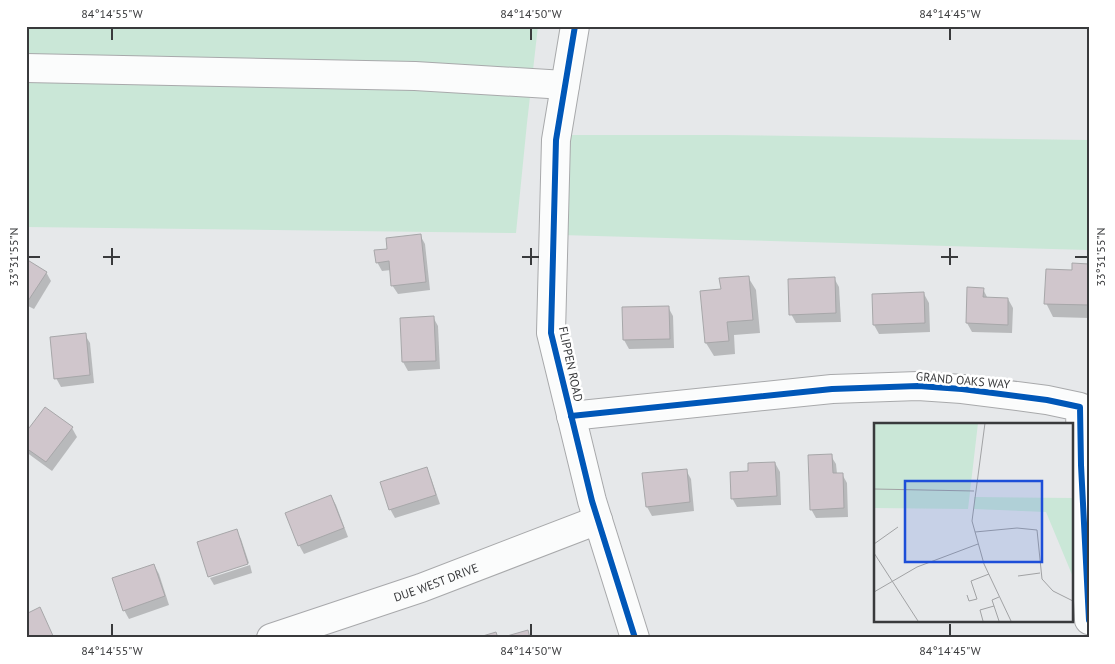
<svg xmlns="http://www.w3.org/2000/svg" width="1115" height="664" viewBox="0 0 1115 664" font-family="'PT Sans',sans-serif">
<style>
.green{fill:#cae7d7}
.shadow{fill:#0003}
.building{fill:#d0c6cc;stroke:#a7a7a9}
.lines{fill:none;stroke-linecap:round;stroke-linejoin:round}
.minor-casing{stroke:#a8a9ab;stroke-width:30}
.minor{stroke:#fbfcfc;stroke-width:28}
.cycleway-casing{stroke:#fff;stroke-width:9}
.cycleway{stroke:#0057b8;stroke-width:6}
.ticks{fill:none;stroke:#393a3c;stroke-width:2}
.labels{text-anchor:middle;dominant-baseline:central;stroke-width:5;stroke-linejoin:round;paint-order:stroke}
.street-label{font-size:12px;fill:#393a3c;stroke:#fff}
.inset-road{fill:none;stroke:#a1a2a4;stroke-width:1}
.view{fill:#1d4ed8;fill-opacity:0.15;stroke:#1d4ed8;stroke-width:2.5}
.inset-edge{fill:none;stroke:#393a3c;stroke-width:2.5}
.neatline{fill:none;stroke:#393a3c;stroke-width:2}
.ticks-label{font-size:12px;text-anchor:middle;fill:#393a3c}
</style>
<rect width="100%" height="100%" fill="#e6e8ea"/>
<!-- green -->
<g class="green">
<polygon points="26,26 538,26 527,123 516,233 26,227"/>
<polygon points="567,135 724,135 1089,140 1089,250 561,235"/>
</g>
<!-- shadow -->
<g class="shadow">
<polygon points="420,235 425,244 430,290 398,294 392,285 391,270 382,271 377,262 388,250"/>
<polygon points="26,260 46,272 51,281 34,309 26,305"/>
<polygon points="1089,265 1089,318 1053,317 1046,303 1074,271"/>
<polygon points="748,277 756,290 760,333 734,335 735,354 714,356 706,343 702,292 722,290"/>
<polygon points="834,278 839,287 841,322 796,323 791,314"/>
<polygon points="968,288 983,289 988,299 1008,299 1013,308 1012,333 972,332 967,323"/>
<polygon points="924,294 929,303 930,332 879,334 874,325"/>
<polygon points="668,307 673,316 674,348 629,349 624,340"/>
<polygon points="433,317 438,326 440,369 408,371 403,362 401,319"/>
<polygon points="85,335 90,343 94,383 61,387 56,378"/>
<polygon points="72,428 77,437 52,471 26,452 26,434"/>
<polygon points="831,456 836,464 837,474 842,474 847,483 848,517 816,518 811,509"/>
<polygon points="775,463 780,472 781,505 737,507 732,498 750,472"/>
<polygon points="426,469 431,478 440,504 395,518 390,509"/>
<polygon points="686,470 691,479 694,511 652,516 647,507"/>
<polygon points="331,496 336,505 348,537 304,554 299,545"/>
<polygon points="236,531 241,539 249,563 209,575"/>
<polygon points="154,565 159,574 169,605 129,619 124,610"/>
<polygon points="250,565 252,573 214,585 210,578"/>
</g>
<!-- building -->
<g class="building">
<polygon points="421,234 426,282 391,286 389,261 376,263 374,250 387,249 386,238"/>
<polygon points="26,259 47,272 28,301 26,300"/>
<polygon points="1072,263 1089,264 1089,305 1044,304 1046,269 1072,270"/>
<polygon points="749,276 753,320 727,322 729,341 705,343 700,291 721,289 719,278"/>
<polygon points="835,277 836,313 789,315 788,279"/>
<polygon points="967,287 984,288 983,297 1008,298 1008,325 966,323"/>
<polygon points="924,292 925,323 873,325 872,294"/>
<polygon points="669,306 670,339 623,340 622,307"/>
<polygon points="434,316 436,361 402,362 400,318"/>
<polygon points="86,333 90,375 54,379 50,337"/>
<polygon points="45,407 73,427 46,462 26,448 26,432"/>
<polygon points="832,454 833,473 843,473 844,508 810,510 808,455"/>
<polygon points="775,462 777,496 731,499 730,472 748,471 748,463"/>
<polygon points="427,467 436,495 389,510 380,482"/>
<polygon points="687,469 690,502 646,507 642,473"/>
<polygon points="331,495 344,528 298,546 285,513"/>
<polygon points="237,529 248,564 208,577 197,542"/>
<polygon points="154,564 165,596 123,611 112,578"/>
<polygon points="40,607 54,638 26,638 26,614"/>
<polygon points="528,630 530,638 500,638"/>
<polygon points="496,632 498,638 476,638"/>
</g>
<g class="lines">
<!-- minor casing -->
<g class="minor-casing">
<g id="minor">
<polyline points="575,26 556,140 551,333 592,501 635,638"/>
<polyline points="26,68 415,76 565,85"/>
<polyline points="571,416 832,389 918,386 962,389 1047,400 1080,407 1081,465 1089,620"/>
<path id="s1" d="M271 638 421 588 598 520"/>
</g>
</g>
<!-- minor -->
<use href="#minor" class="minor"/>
<!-- cycleway casing -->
<g class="cycleway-casing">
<g id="cycleway">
<polyline points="575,26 556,140 551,333 592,501 635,638"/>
<polyline points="571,416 832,389 918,386 962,389 1047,400 1080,407 1081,465 1089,620"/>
</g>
</g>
<!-- cycleway -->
<use href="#cycleway" class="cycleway"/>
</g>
<!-- ticks -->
<path class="ticks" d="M112 28V40M531 28V40M950 28V40M112 248V265M531 248V265M950 248V265M28 257H40M103 257H120M522 257H539M941 257H958M1075 257H1088M112 624V636M531 624V636M950 624V636"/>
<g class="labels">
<!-- street labels -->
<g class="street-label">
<text transform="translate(571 364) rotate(78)">FLIPPEN ROAD</text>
<text transform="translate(963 380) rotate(5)">GRAND OAKS WAY</text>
<text stroke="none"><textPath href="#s1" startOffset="174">DUE WEST DRIVE</textPath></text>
</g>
</g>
<!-- overview -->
<g transform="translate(874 423)">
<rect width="199" height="199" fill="#e6e8ea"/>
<path d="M0 0H104L94 86 0 85ZM100 74 199 75V154L172 89 100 86Z" fill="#cae7d7"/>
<path class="inset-road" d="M111 0 98 98 110 141 137 198M0 66 100 68M101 109 143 105 163 107 168 156 179 168 199 178M0 121 24 104M0 130 44 198M144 153 166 150M0 169 43 144 104 121M93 172 95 178 103 176 97 158 115 151M120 183 125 198M109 198 106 187 120 183 118 177 125 174"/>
<path class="view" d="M31 58H168V139H31Z"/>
<rect width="199" height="199" class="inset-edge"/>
</g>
<!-- border -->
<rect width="1115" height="664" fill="none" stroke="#ffffff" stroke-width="55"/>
<rect x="28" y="28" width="1060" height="608" class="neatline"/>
<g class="ticks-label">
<text x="112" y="18">84°14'55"W</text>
<text x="531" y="18">84°14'50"W</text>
<text x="950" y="18">84°14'45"W</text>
<text transform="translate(14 257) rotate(-90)" y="4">33°31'55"N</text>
<text transform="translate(1101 257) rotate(-90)" y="4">33°31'55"N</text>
<text x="112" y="655">84°14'55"W</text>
<text x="531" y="655">84°14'50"W</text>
<text x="950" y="655">84°14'45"W</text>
</g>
</svg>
